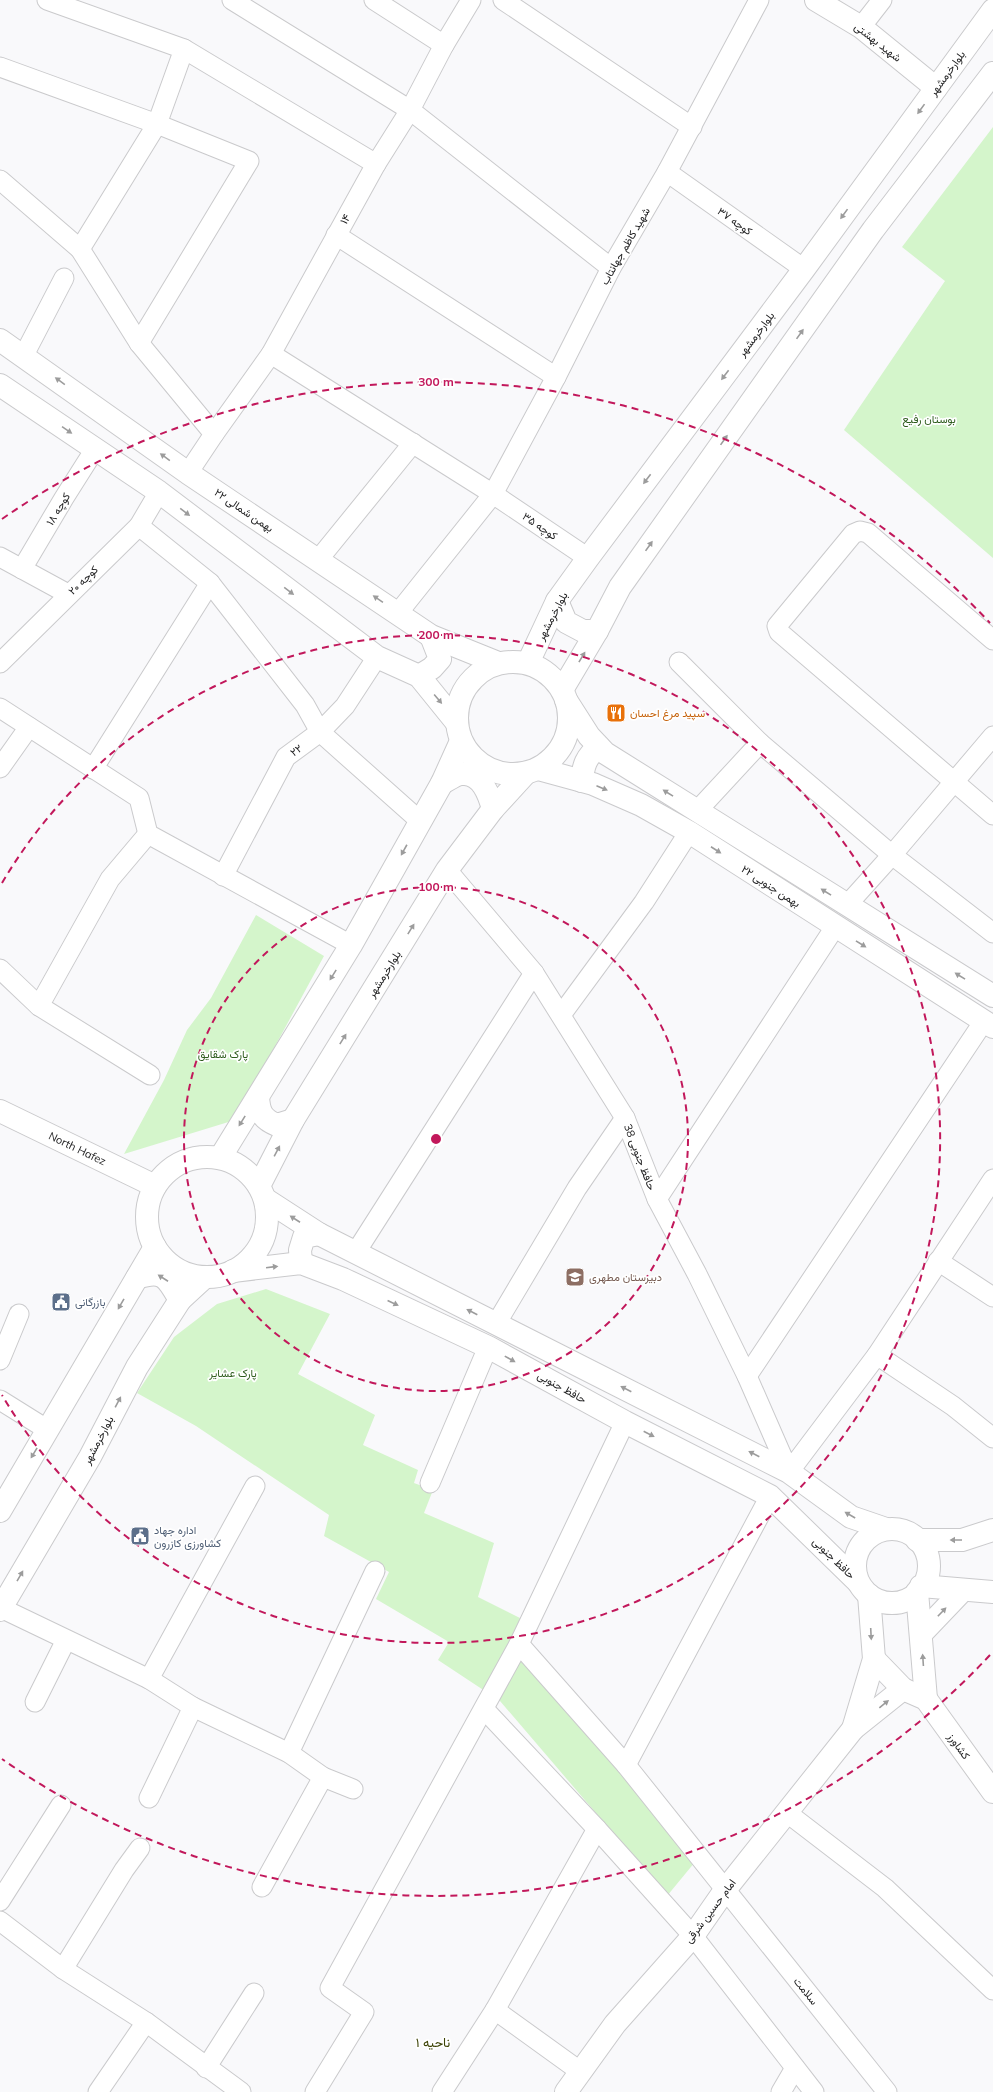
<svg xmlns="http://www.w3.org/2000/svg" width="993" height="2092" viewBox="0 0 993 2092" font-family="Mulish,Vazirmatn,sans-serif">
<rect width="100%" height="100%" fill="#f9f9fb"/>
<!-- green -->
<g fill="#d4f5cb">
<polygon points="993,127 993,558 844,430 945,281 902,247"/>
<polygon points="256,915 324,956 235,1120 124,1154 164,1080 187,1030 211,998"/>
<polygon points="266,1289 330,1314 298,1374 375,1415 363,1445 418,1470 414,1483 433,1490 424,1513 494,1543 478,1597 520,1618 513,1644 695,1862 667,1896 500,1701 438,1660 449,1642 376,1599 389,1572 324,1536 329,1515 196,1426 137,1393 174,1337 217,1304"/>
</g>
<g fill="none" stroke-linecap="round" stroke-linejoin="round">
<defs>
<g id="street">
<polyline points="47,0 184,49 376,164"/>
<polyline points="232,0 410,110 611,268"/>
<polyline points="374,0 444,45"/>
<polyline points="503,0 692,127"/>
<polyline points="861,27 882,0"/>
<polyline points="0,67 157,124 249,161 139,343"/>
<polyline points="667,172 804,269"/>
<polyline points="0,180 80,249 139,343 214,434 188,473"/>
<polyline points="336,235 556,377"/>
<polyline points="80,249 157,124 184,49"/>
<polyline points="271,354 493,494 588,558"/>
<polyline points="24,355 64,278"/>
<polyline points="214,434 271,354 376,164 410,110 444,45 471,0"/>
<polyline points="139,526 210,583 305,705 320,732 420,821"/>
<polyline points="0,557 68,594"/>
<polyline points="318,560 413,443"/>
<polyline points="22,569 64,498 95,449"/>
<polyline points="398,613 493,494 556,377 611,268 667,172 759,0"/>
<polyline points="993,640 868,533 860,531 853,534 777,626 779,632 993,815"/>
<polyline points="679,662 760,743 892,855 993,933"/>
<polyline points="0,663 139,526 159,492"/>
<polyline points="0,708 139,798 148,834 351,945"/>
<polyline points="0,768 29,727"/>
<polyline points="93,769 210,583"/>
<polyline points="697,811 760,743"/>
<polyline points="447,870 534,973 625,1118 657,1199 697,1274 747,1376 789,1472 877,1355 993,1179"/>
<polyline points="223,876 286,757 320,732 345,706 377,657"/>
<polyline points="847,905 892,855 993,736"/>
<polyline points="0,969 39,1006 150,1075"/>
<polyline points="39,1006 110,879 148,834"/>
<polyline points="561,1015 644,902 689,832"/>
<polyline points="657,1199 835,927"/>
<polyline points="356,1252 534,973"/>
<polyline points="938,1261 993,1297"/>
<polyline points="496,1324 577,1188 625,1118"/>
<polyline points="877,1355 953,1406 993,1438"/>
<polyline points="0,1360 19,1314"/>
<polyline points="747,1376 984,1021"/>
<polyline points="0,1400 48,1430"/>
<polyline points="430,1483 488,1347"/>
<polyline points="1,1608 149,1679 193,1707 289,1753 323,1777 353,1789"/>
<polyline points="519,1644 626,1765 887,2092"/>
<polyline points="149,1679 255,1486"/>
<polyline points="35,1702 66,1640"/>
<polyline points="484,1709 597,1829 693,1936 814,2092"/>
<polyline points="289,1753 375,1571"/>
<polyline points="626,1765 770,1496"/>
<polyline points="149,1798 193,1707"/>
<polyline points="786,1812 885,1888 993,1990"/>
<polyline points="262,1887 323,1777"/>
<polyline points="0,1901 61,1805"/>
<polyline points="0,1921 63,1969 146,2022 241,2092"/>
<polyline points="63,1969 124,1870 140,1848"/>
<polyline points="206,2068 254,1993"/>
<polyline points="581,2072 495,2010 597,1829"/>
<polyline points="98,2092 146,2022"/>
<polyline points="315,2092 364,2012 330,1988 519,1644 625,1422"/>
<polyline points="442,2092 495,2010"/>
<polyline points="781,2092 795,2068"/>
</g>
<g id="secondary">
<polyline points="816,0 861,27 936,88"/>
<polyline points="0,340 188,473 431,636 498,663"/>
<polyline points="0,385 159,492 377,657 419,676 457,723"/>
<polyline points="419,676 432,668 440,659 431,636"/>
<polyline points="566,700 589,736 605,753 993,996"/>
<polyline points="538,769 593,784 641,805 689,832 993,1027"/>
<path d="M582,781C583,766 586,756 599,747"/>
<path id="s1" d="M0,1111L155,1186"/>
<polyline points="265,1199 319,1234 789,1472 851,1517 886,1529"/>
<polyline points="301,1263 300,1250 304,1237 319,1234"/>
<polyline points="233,1271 301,1263 343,1279 488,1347 625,1422 770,1496 858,1582"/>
<circle cx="892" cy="1566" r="37"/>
<polyline points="917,1540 962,1540 993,1530"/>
<polyline points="921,1586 993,1592"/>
<polyline points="917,1592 926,1699"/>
<polyline points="921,1634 963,1590"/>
<polyline points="874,1659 903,1689"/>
<polyline points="853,1729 874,1659 869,1595"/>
<polyline points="566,2092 615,2024 693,1936 725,1890 853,1729 903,1689 926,1699 993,1792"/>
</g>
<g id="primary">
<polyline points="557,601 566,622 583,631 597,631"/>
<circle cx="513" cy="718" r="56"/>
<polyline points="528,663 557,601 588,558 804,269 993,10"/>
<polyline points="562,690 597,631 620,587 873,230 993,73"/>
<path d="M442,783C447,781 456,774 462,774C481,772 489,794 493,809"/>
<path d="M258,1097C259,1112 262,1119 277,1125L293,1120"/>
<circle cx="207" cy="1217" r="60"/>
<polyline points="220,1158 351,945 442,783 461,741"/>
<polyline points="259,1186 293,1120 447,870 493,809 526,773"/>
<path d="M137,1278C164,1269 167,1278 180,1300"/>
<polyline points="0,1511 155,1247"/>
<polyline points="0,1610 90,1457 137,1367 180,1300 205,1277"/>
</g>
</defs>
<!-- street casing -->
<use href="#street" stroke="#cacacc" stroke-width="21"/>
<!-- secondary casing -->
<use href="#secondary" stroke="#cacacc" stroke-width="24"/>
<!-- primary casing -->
<use href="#primary" stroke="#cacacc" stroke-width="24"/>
<!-- street -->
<use href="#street" stroke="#fff" stroke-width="19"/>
<!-- secondary -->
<use href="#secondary" stroke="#fff" stroke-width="22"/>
<!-- primary -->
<use href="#primary" stroke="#fff" stroke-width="22"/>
</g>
<!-- one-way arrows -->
<defs><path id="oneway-solid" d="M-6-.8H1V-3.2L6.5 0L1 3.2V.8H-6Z"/></defs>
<g fill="#9c9c9c">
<use href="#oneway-solid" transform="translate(921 109) rotate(126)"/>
<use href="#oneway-solid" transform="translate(844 214) rotate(126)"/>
<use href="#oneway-solid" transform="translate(800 334) rotate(-55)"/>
<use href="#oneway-solid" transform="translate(725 375) rotate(127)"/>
<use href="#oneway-solid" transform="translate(60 381) rotate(-144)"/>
<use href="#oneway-solid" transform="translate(67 430) rotate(34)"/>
<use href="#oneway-solid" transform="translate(724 440) rotate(-55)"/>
<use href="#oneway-solid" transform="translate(165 457) rotate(-144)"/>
<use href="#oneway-solid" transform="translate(647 479) rotate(127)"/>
<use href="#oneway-solid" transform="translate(185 512) rotate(37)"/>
<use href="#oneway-solid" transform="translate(649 546) rotate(-55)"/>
<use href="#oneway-solid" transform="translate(289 591) rotate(37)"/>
<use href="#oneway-solid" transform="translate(378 599) rotate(-146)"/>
<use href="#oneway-solid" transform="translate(582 657) rotate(-59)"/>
<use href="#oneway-solid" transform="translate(438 699) rotate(50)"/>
<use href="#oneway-solid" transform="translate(602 788) rotate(23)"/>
<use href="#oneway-solid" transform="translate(668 793) rotate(-148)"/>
<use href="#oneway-solid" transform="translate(404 850) rotate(119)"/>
<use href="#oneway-solid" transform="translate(716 850) rotate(33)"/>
<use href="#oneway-solid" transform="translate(826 892) rotate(-148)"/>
<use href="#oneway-solid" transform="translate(411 929) rotate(-58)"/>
<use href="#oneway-solid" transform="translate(861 944) rotate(32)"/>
<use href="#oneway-solid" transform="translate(333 975) rotate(122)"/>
<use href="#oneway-solid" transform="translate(960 976) rotate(-148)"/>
<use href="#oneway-solid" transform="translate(343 1039) rotate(-58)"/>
<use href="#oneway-solid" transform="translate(242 1121) rotate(122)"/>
<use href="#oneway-solid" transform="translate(277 1151) rotate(-62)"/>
<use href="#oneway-solid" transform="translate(295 1219) rotate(-147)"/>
<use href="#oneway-solid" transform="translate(272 1267) rotate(-7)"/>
<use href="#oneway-solid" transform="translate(163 1278) rotate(-147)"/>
<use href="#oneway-solid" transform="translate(393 1303) rotate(25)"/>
<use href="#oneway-solid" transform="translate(121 1304) rotate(120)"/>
<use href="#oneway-solid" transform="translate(472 1312) rotate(-153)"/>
<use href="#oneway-solid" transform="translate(510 1359) rotate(29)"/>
<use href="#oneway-solid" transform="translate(626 1389) rotate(-153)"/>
<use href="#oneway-solid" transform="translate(118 1402) rotate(-62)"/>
<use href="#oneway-solid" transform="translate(649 1434) rotate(27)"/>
<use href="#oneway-solid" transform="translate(34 1453) rotate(121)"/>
<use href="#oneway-solid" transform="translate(754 1454) rotate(-153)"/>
<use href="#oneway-solid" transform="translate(850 1515) rotate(-150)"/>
<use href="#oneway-solid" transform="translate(956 1540) rotate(180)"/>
<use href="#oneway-solid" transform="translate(20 1576) rotate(-60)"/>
<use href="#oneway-solid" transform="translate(942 1612) rotate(-46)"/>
<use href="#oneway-solid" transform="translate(871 1634) rotate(87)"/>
<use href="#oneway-solid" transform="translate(923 1660) rotate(-94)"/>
<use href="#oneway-solid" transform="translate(884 1704) rotate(-39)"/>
</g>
<!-- distance rings -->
<g fill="none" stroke="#c2185b" stroke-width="2" stroke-dasharray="7 5">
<circle cx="436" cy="1139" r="252"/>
<path d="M2 883A504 504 0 1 1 2 1395"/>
<path d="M990 1655A757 757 0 0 1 2 1759M2 519A757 757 0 0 1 990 623"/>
</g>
<!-- icons -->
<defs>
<symbol id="restaurant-square" viewBox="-11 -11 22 22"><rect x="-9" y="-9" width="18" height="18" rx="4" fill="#e8710a" stroke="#fff"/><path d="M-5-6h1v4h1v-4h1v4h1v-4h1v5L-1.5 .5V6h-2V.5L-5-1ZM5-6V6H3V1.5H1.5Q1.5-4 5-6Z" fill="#fff"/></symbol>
<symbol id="school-square" viewBox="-11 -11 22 22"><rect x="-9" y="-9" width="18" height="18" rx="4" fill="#8d6e63" stroke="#fff"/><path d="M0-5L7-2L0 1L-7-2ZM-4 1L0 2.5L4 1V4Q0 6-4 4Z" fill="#fff"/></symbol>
<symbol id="civic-square" viewBox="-11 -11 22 22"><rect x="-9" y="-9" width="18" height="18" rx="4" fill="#5c6f8a" stroke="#fff"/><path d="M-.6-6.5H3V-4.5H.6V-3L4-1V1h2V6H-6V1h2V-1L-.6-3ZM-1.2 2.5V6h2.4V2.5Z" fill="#fff"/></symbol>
</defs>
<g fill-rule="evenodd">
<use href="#restaurant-square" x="605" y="702" width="22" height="22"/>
<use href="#school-square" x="564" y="1266" width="22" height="22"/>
<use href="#civic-square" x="50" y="1291" width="22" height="22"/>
<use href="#civic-square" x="129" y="1525" width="22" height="22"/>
</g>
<g text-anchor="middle" stroke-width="3.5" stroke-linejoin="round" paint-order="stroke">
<!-- street labels -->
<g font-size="11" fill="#222223" stroke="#fff">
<text transform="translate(878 42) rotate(38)" y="4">شهید بهشتی</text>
<text transform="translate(947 73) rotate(-54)" y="4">بلوارخرمشهر</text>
<text transform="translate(345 219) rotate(-61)" y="4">۱۴</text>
<text transform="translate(735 221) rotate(35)" y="4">کوچه ۳۷</text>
<text transform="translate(625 246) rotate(-60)" y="4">شهید کاظم جهانتاب</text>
<text transform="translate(756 334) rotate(-53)" y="4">بلوارخرمشهر</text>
<text transform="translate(58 509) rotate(-59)" y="4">کوچه ۱۸</text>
<text transform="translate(244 510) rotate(34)" y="4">۲۲ بهمن شمالی</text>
<text transform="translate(540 526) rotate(34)" y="4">کوچه ۳۵</text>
<text transform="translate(83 580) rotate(-44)" y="4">کوچه ۲۰</text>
<text transform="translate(552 616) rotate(-62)" y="4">بلوارخرمشهر</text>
<text transform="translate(296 750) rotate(-37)" y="4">۲۲</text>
<text transform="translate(771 886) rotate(33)" y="4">۲۲ بهمن جنوبی</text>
<text transform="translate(384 974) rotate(-58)" y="4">بلوارخرمشهر</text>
<text dy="4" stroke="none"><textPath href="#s1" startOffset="86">North Hafez</textPath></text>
<text transform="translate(640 1157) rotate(69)" y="4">حافظ جنوبی 38</text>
<text transform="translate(562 1387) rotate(29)" y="4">حافظ جنوبی</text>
<text transform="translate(98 1440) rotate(-62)" y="4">بلوارخرمشهر</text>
<text transform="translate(834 1558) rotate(44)" y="4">حافظ جنوبی</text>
<text transform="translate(959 1746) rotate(54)" y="4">کشاورز</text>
<text transform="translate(710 1911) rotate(-53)" y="4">امام حسین شرقی</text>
<text transform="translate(806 1991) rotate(51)" y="4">سلامت</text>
</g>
<!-- park labels -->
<g font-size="11" fill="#2c5b1b" stroke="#fff">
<text x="929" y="423">بوستان رفیع</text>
<text x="223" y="1058">پارک شقایق</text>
<text x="233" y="1377">پارک عشایر</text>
</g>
<!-- food labels -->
<g font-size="11" fill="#c56008" stroke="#fff" text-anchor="start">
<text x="630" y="717">سپید مرغ احسان</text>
</g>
<!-- education labels -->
<g font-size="11" fill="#785e54" stroke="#fff" text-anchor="start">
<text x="589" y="1281">دبیرستان مطهری</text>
</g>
<!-- service labels -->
<g font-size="11" fill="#4e5e75" stroke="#fff" text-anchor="start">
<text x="75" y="1306">بازرگانی</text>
<text x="154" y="1534">اداره جهاد<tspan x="154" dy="13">کشاورزی کازرون</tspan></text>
</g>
<!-- quarter labels -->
<g font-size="13" fill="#3b4204" stroke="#fff">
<text x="433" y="2047">ناحیه ۱</text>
</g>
</g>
<circle cx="436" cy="1139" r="6" fill="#c2185b" stroke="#fff" stroke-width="2"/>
<g font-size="12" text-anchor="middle" font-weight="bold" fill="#c2185b" stroke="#fff" stroke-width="3.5" stroke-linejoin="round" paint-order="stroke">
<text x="436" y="386">300 m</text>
<text x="436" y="639">200 m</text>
<text x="436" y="891">100 m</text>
</g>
</svg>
